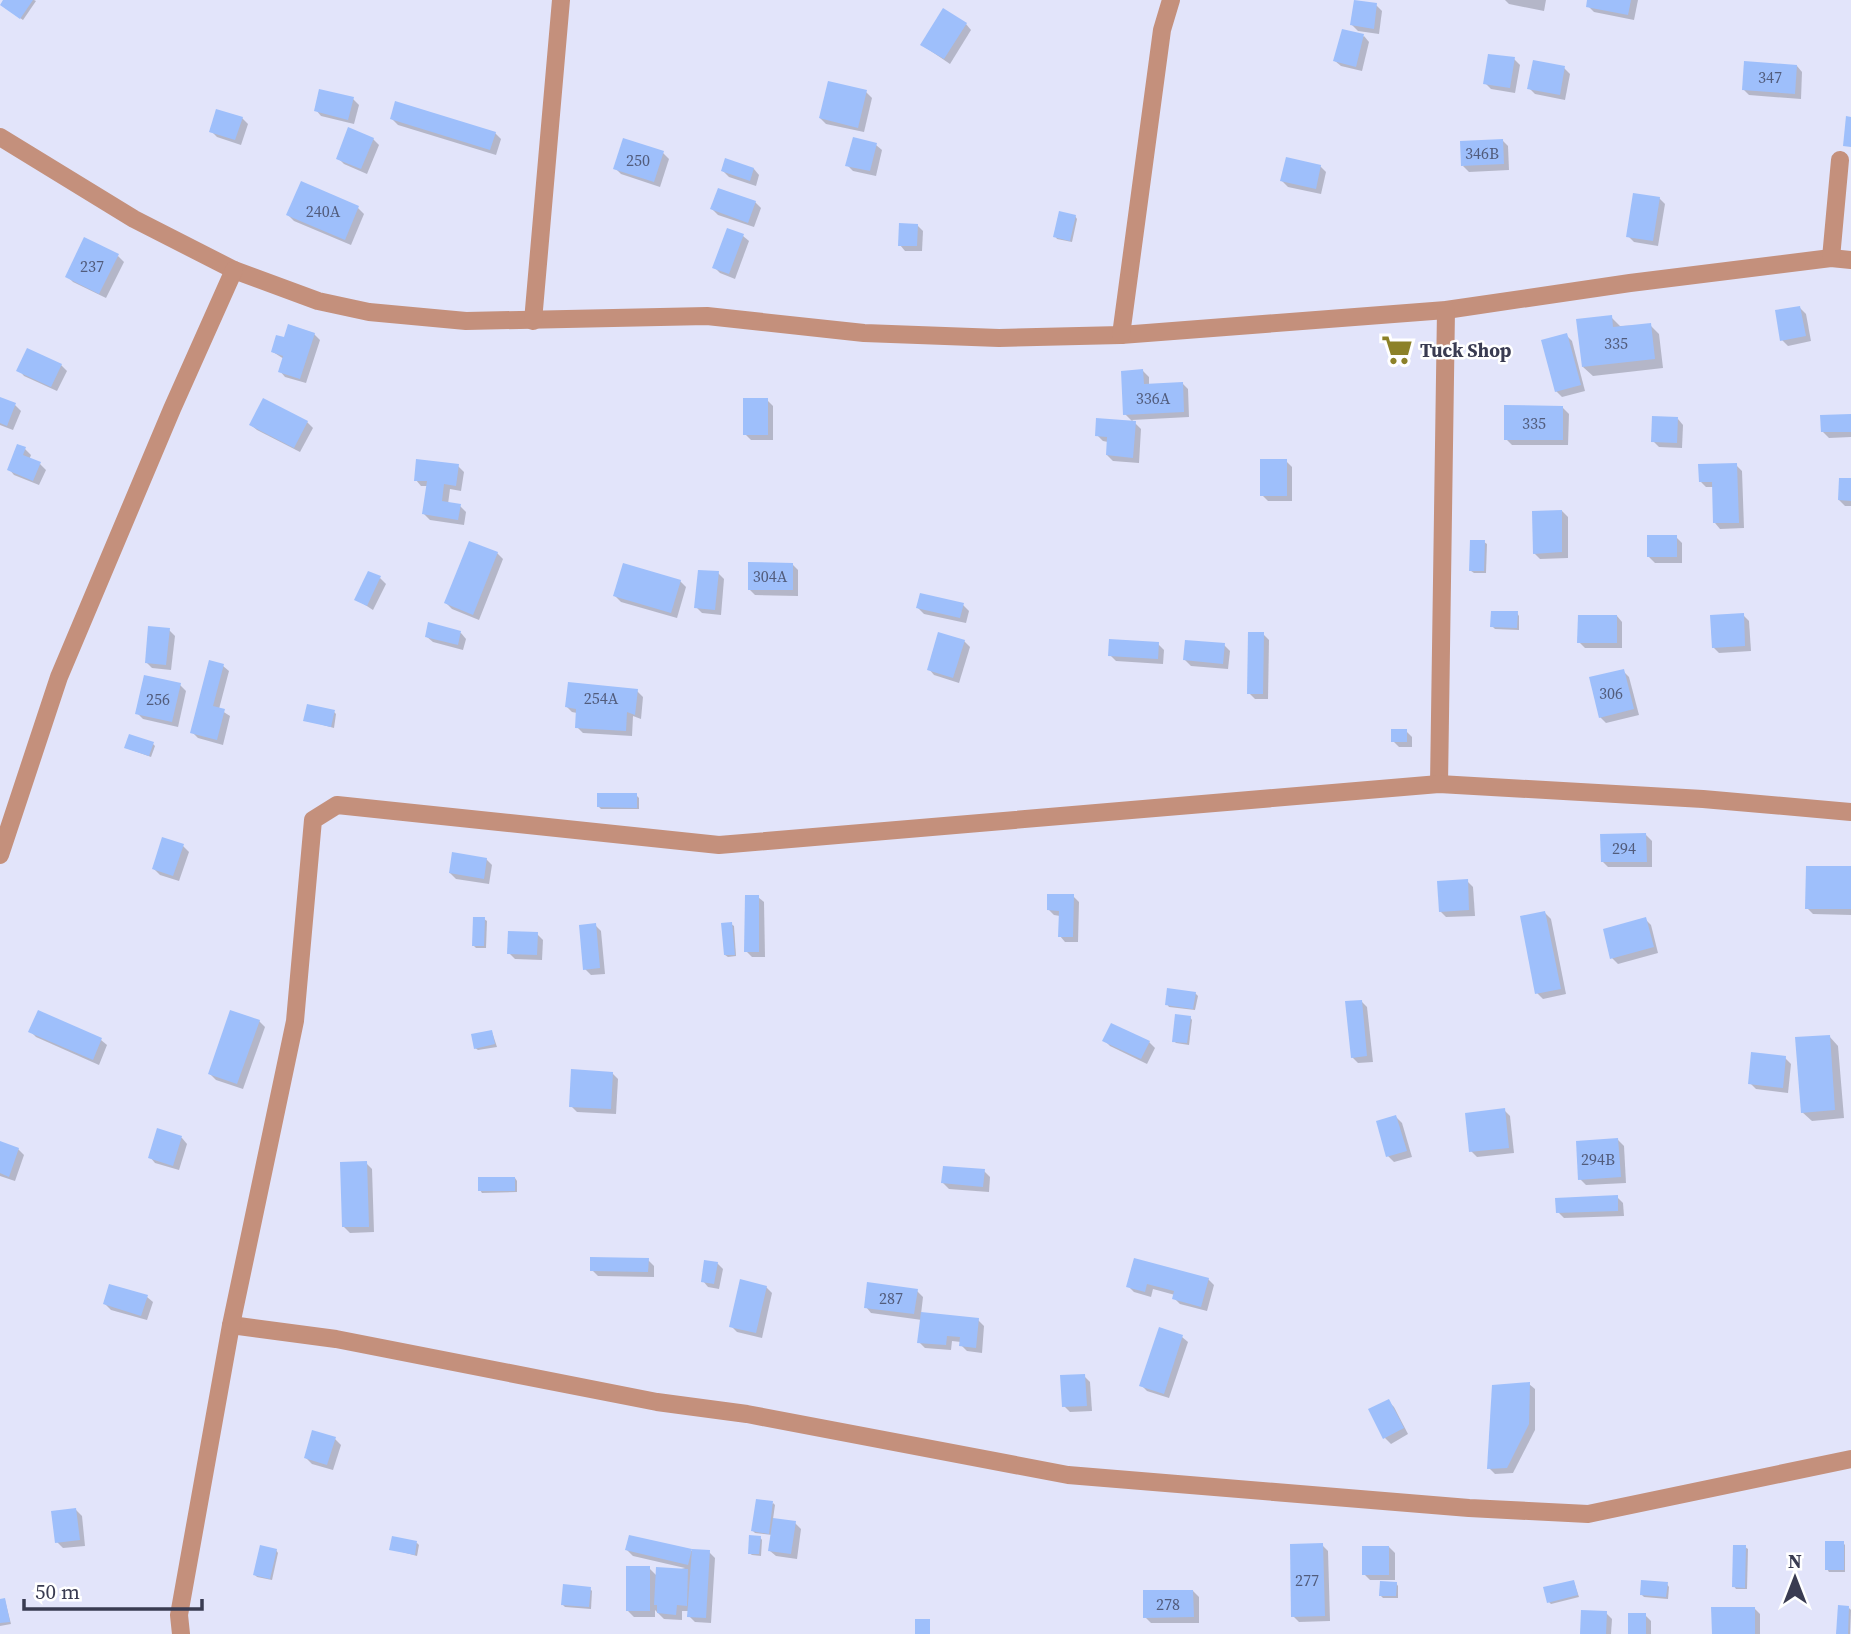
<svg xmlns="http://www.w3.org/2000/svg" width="1851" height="1634" viewBox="0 0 1851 1634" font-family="'Source Serif 4',serif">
<rect width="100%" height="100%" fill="#e2e4fa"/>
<!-- shadow -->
<g fill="#0003">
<polygon points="5,0 34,0 36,1 23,20 4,7"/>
<polygon points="1505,0 1546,0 1544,11 1509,4"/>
<polygon points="1589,0 1638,0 1634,20 1594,12 1588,6"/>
<polygon points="1376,5 1382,11 1379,34 1358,31 1352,25"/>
<polygon points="966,24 971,30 950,64 922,45"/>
<polygon points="1364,36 1369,42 1362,71 1341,66 1335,61"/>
<polygon points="1514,59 1520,65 1515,93 1491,89 1485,83"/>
<polygon points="1797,66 1802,72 1801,99 1749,95 1743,89"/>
<polygon points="1564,68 1570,74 1565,100 1535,94 1529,88"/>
<polygon points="866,92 872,98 864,132 826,124 820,118"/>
<polygon points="353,99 359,105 354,124 321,116 316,110"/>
<polygon points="242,118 248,124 241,145 217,137 211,131"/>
<polygon points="392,119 495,133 501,139 496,155 398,125"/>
<polygon points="373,139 379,145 367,174 344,164 338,158"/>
<polygon points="1502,140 1508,146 1509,170 1469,172 1463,166"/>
<polygon points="876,145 882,150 876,176 853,171 847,165"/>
<polygon points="663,153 669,159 660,187 621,174 615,168"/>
<polygon points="1320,166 1326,172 1321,194 1288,187 1282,181"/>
<polygon points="754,169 759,175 756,186 729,177 723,171"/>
<polygon points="302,184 358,208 364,214 351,245 294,221 288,215"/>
<polygon points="1659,198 1665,204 1658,246 1634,242 1628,236"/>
<polygon points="755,202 761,208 754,227 718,215 712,209"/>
<polygon points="1075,216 1077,219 1072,242 1057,239 1055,236"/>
<polygon points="917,225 923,231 922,251 905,251 900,245"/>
<polygon points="743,236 749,241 735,279 720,273 714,267"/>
<polygon points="118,256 124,262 106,298 73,282 67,276"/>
<polygon points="1800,308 1806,314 1811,341 1788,346 1782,340"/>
<polygon points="1611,317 1620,326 1650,325 1659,334 1663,368 1593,376 1583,367"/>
<polygon points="314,334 320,340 306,383 285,377 280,371 284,359 273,352 285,340"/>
<polygon points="1566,335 1572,341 1585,391 1562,397 1556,391"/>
<polygon points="1407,344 1409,346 1410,358 1393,359 1390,356"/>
<polygon points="61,365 67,371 57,391 24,376 19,370"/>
<polygon points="1143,371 1149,377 1149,385 1182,383 1188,389 1189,417 1132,420 1141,429 1139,463 1113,461 1107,455 1108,442 1103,441 1097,435 1134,423 1125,414"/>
<polygon points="0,399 15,405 21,411 13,430 0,425"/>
<polygon points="767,400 773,406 773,440 751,440 745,434"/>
<polygon points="1563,408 1569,414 1568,445 1512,445 1506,439"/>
<polygon points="1851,415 1851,437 1829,438 1823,432"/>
<polygon points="1678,419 1683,425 1682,448 1659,447 1653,441"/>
<polygon points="307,422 313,428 300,452 257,430 251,425"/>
<polygon points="25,449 31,455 29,460 40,464 46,470 39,485 14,475 9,469"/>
<polygon points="1286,461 1292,467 1292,501 1268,501 1262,495"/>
<polygon points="1736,465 1742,471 1744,528 1720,529 1715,523 1714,487 1706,487 1701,482"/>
<polygon points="458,466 464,472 461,491 450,489 448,504 460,506 466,512 464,525 430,520 424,514 428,486 421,486 416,480"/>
<polygon points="1851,480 1851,506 1845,506 1839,500"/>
<polygon points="1562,511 1568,517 1568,558 1540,559 1534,553"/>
<polygon points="1676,537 1682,543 1682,563 1655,563 1649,557"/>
<polygon points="1484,542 1487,544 1486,573 1474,573 1471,571"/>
<polygon points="497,553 503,559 479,620 452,609 446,603"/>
<polygon points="792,564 798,570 798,596 755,595 749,589"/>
<polygon points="718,573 724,579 721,615 702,613 696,607"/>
<polygon points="380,578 386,584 373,610 356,599"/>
<polygon points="680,581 686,587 677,618 621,602 615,596"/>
<polygon points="963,605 969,611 966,623 924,614 918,608"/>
<polygon points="1517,613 1519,616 1519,630 1495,629 1492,626"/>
<polygon points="1743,615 1749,621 1751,651 1719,653 1713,647"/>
<polygon points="1617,616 1622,622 1622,648 1585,648 1579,642"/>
<polygon points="169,630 175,636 171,670 152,668 146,662"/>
<polygon points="461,633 466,639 463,650 433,642 427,637"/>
<polygon points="1263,634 1269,640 1268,699 1255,699 1249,693"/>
<polygon points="964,641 970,647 959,683 934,675 929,669"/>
<polygon points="1158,644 1164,650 1163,664 1116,661 1110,655"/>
<polygon points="1224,645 1230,651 1228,669 1191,666 1185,660"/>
<polygon points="223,666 229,671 219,709 230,716 223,745 198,738 192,732"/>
<polygon points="1623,671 1629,677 1639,715 1606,723 1600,717"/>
<polygon points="180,685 186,691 178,727 143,719 137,713"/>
<polygon points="637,691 643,697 641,719 633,716 632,736 583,733 577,727 577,713 572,712 566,706"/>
<polygon points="334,712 336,714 334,728 305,720"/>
<polygon points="1406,731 1412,737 1412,747 1399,747 1393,741"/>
<polygon points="153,744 155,746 151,757 129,749"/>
<polygon points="636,795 639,798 639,809 601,809 599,807"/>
<polygon points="1646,835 1652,841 1652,867 1608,867 1602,861"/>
<polygon points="183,846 189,852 179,881 160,875 154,869"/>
<polygon points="486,859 492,865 489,884 456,879 450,873"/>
<polygon points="1851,868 1851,915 1813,914 1807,908"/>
<polygon points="1467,881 1473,887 1475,916 1446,917 1440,911"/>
<polygon points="1073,896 1079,902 1078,942 1065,942 1060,936 1060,916 1054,915 1049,910"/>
<polygon points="758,897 764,902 765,957 752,957 746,951"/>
<polygon points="1545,913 1551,919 1566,994 1543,999 1537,993"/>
<polygon points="484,919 487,921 486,948 476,948 473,945"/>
<polygon points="1645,919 1651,925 1658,953 1618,964 1612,958"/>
<polygon points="731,924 734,926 736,956 728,957 725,955"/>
<polygon points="595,925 601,931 605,974 591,975 585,969"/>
<polygon points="537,934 543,940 542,960 515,959 509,953"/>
<polygon points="1195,993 1198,996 1195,1010 1169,1007 1167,1004"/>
<polygon points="1362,1002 1367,1007 1373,1062 1358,1063 1352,1057"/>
<polygon points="1190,1017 1192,1020 1189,1045 1176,1043 1174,1041"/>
<polygon points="259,1021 265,1027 243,1089 216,1080 210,1074"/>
<polygon points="30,1031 101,1040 107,1045 99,1065 36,1037"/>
<polygon points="492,1032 497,1047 478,1050 475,1048"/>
<polygon points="1829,1036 1838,1046 1844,1118 1812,1121 1802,1112"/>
<polygon points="1105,1041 1149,1042 1155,1048 1147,1064 1110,1046"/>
<polygon points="1785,1058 1791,1064 1788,1093 1756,1089 1750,1083"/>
<polygon points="612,1073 618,1079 616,1114 577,1112 571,1106"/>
<polygon points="1504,1110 1510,1116 1514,1153 1477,1157 1471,1151"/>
<polygon points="1396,1117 1402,1123 1412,1157 1394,1162 1388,1156"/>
<polygon points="158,1131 182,1138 187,1144 179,1170 155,1163 150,1157"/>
<polygon points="1618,1140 1624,1146 1626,1183 1586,1185 1580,1179"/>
<polygon points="0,1142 18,1149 24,1155 15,1181 0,1176"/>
<polygon points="366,1163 372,1169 374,1232 350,1233 344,1227"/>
<polygon points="984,1171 990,1177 989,1192 949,1189 943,1183"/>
<polygon points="515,1178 517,1181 517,1192 482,1193 480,1190"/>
<polygon points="1617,1197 1623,1203 1624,1216 1564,1218 1558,1212"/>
<polygon points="648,1260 654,1266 654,1277 598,1276 592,1270"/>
<polygon points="1135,1260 1208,1279 1214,1285 1207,1311 1180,1304 1174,1298 1175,1295 1153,1289 1151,1297 1134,1292 1128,1286"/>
<polygon points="717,1263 723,1269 719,1289 708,1287 703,1281"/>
<polygon points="766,1287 772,1293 762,1338 737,1332 731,1326"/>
<polygon points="917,1291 923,1297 921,1314 978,1320 984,1326 982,1353 967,1351 961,1345 961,1342 952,1341 951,1350 925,1348 919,1342 922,1320 871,1313 866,1307"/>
<polygon points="147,1297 153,1302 147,1320 111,1310 105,1304"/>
<polygon points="1182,1337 1188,1342 1169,1398 1147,1391 1141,1385"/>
<polygon points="1084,1376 1090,1382 1092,1411 1070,1412 1064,1406"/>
<polygon points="1529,1384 1535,1389 1535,1430 1513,1473 1495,1474 1489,1468"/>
<polygon points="1388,1401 1394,1407 1408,1434 1391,1444 1385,1438"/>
<polygon points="335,1439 341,1445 333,1470 312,1464 306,1458"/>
<polygon points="773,1503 775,1505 773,1519 795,1523 801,1529 797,1559 776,1556 770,1551 772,1535 755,1533 753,1531"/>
<polygon points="76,1510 82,1516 85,1546 63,1548 57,1542"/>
<polygon points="630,1537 692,1551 709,1552 715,1558 711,1623 695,1622 689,1616 690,1611 682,1611 682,1620 664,1619 655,1610 655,1617 634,1617 628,1611 649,1568 657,1576 685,1568 633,1556 627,1550"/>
<polygon points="760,1537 762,1540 761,1556 752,1555 749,1553"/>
<polygon points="417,1543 419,1545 417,1556 391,1549"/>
<polygon points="1843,1543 1845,1545 1845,1572 1829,1572 1827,1569"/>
<polygon points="1322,1545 1328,1551 1330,1621 1299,1622 1293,1616"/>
<polygon points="1389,1547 1395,1553 1395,1580 1370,1580 1364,1574"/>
<polygon points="1745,1547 1748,1549 1747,1589 1736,1589 1734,1586"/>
<polygon points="276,1550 278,1553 272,1580 257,1577 255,1575"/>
<polygon points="1574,1582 1579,1597 1551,1604 1549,1602"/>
<polygon points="1396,1583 1398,1586 1398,1598 1383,1598 1381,1596"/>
<polygon points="1667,1584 1669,1587 1668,1599 1644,1597 1641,1594"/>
<polygon points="590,1589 592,1591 591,1609 565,1607 563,1605"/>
<polygon points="1193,1591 1199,1597 1199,1623 1151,1623 1145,1617"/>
<polygon points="5,1600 11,1624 0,1626 0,1601"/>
<polygon points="1754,1608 1760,1614 1760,1634 1714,1634"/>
<polygon points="1849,1608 1851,1610 1850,1634 1838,1634"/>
<polygon points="1606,1613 1612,1619 1611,1634 1582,1634"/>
<polygon points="1645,1615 1651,1621 1651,1634 1630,1634"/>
</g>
<!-- building -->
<g fill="#9ebffb">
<polygon points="3,0 33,0 20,19 0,5"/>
<polygon points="1354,0 1377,3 1374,29 1350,25"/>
<polygon points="1587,0 1631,0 1628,15 1586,7"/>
<polygon points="943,8 967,23 944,59 920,45"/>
<polygon points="1342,29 1364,34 1356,67 1333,61"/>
<polygon points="1488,54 1515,57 1510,88 1483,84"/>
<polygon points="1533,60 1565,66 1560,95 1527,89"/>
<polygon points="1744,61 1797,65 1795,94 1742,90"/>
<polygon points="828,81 867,90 858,128 819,118"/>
<polygon points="319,89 354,97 348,120 314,111"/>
<polygon points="395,101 496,132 490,150 390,119"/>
<polygon points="216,109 243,117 235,140 209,132"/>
<polygon points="1846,116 1851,117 1851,147 1843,146"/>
<polygon points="348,127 374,138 361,169 336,159"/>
<polygon points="853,137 877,143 870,171 845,166"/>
<polygon points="623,138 664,151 654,182 613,169"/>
<polygon points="1503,139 1504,164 1461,166 1460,141"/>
<polygon points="1286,157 1321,165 1316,189 1280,181"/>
<polygon points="725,158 754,168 750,181 721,171"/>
<polygon points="301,181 359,206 345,240 286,215"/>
<polygon points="718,188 756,201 748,223 710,209"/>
<polygon points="1633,193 1660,197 1653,241 1626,237"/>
<polygon points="1059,211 1076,215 1070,241 1053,237"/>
<polygon points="899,223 918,224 917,246 898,246"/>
<polygon points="727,228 744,234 729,274 712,268"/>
<polygon points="84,237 119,254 99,294 65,277"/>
<polygon points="1800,306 1806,336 1780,341 1775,310"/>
<polygon points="1612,315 1613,327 1651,323 1655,359 1582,367 1576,319"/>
<polygon points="288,324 315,333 300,379 278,372 283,356 271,352 276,335 284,337"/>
<polygon points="1567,333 1581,385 1555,392 1541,340"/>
<polygon points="1408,342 1408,356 1388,357 1387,343"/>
<polygon points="27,348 62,364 51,387 16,371"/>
<polygon points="1143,369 1144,384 1183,382 1184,412 1123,415 1121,371"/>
<polygon points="0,397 16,403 7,426 0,423"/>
<polygon points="263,398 308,421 294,448 249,425"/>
<rect x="743" y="398" width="25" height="37"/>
<polygon points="1504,405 1563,406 1563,440 1504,440"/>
<polygon points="1851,414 1851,432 1821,432 1820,415"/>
<polygon points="1652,416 1678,417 1677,443 1651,442"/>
<polygon points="1096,418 1136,421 1133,458 1106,455 1107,437 1095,436"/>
<polygon points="17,444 26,447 23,455 41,462 33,481 7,470"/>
<polygon points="416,459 459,464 456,486 444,484 442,501 461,504 458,520 422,514 427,481 414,481"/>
<rect x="1260" y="459" width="27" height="37"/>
<polygon points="1737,463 1739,523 1713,523 1712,482 1699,482 1698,464"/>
<polygon points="1839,478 1851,478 1851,501 1838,500"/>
<polygon points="1562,510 1562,552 1533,554 1532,511"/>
<rect x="1647" y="535" width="30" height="22"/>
<polygon points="1470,540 1485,540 1484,571 1469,571"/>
<polygon points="469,541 498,552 473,615 444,603"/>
<polygon points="748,562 793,563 793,590 748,590"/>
<polygon points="623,563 681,580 671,613 613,596"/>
<polygon points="698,570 719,571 715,610 694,608"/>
<polygon points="368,571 381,576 367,606 354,600"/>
<polygon points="920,593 964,603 960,618 916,608"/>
<polygon points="1491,611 1518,611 1517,628 1490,627"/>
<polygon points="1744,613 1745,646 1712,648 1710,615"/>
<polygon points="1578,615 1617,615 1617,643 1577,643"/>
<polygon points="428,622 461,631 458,645 425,637"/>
<polygon points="148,626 170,628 166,665 145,663"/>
<polygon points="938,632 965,640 953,678 927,670"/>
<polygon points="1248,632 1264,632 1263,694 1247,694"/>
<polygon points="1109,639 1159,642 1158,659 1108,656"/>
<polygon points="1185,640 1225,643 1223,664 1183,660"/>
<polygon points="209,660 224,664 213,706 225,709 217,740 190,733"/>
<polygon points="1624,669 1634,709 1599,718 1589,677"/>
<polygon points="144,675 181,683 172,722 135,714"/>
<polygon points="568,682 638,689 635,715 627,712 626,731 575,728 576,709 565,707"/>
<polygon points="307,704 335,710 331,727 303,721"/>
<rect x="1391" y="729" width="16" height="13"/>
<polygon points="129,734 154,742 149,756 124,748"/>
<polygon points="597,793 637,793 637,808 597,807"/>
<polygon points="1646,833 1647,862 1601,862 1600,834"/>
<polygon points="162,837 184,844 173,876 152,869"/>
<polygon points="452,852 487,858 484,879 449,873"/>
<polygon points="1806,866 1851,866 1851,909 1805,909"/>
<polygon points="1468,879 1469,910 1439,912 1437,881"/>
<polygon points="1047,894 1074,894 1073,937 1058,937 1059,911 1047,910"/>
<polygon points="745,895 759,895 759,952 744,952"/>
<polygon points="1545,911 1561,989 1535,994 1520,916"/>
<polygon points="473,917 485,917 484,946 472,946"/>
<polygon points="1646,917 1654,947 1610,959 1603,929"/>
<polygon points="732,922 735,955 724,955 721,923"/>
<polygon points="596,923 600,968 583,970 579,925"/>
<polygon points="508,931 538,932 537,955 507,954"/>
<polygon points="1167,988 1196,992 1193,1009 1165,1005"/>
<polygon points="1362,1000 1367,1056 1351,1058 1345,1001"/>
<polygon points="38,1010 102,1038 93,1060 28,1032"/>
<polygon points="230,1010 260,1020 237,1084 208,1074"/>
<polygon points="1175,1014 1191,1016 1187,1043 1172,1042"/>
<polygon points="1111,1023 1150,1041 1141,1059 1102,1041"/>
<polygon points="492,1030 495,1044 474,1049 471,1034"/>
<polygon points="1830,1035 1835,1110 1801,1113 1795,1037"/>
<polygon points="1751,1052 1786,1056 1783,1088 1748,1084"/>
<polygon points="571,1069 613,1072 611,1109 569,1107"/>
<polygon points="1505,1108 1509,1148 1469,1152 1465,1113"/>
<polygon points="1396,1115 1407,1151 1386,1157 1376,1121"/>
<polygon points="157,1128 182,1136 173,1166 148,1158"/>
<polygon points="1618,1138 1621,1177 1578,1180 1576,1141"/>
<polygon points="0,1141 19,1148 9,1177 0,1173"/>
<polygon points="367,1161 369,1227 342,1227 340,1162"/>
<polygon points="943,1166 985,1169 983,1187 941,1183"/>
<rect x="478" y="1177" width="37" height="14"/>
<polygon points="1618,1195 1618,1211 1556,1213 1555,1198"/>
<polygon points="590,1257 649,1258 648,1272 590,1271"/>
<polygon points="1134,1258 1209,1278 1201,1307 1172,1299 1174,1291 1147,1284 1145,1292 1126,1287"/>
<polygon points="704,1260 718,1262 714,1284 701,1282"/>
<polygon points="740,1279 767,1286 756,1333 729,1327"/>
<polygon points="867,1282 918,1289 914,1314 864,1308"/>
<polygon points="109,1284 148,1295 141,1316 103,1304"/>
<polygon points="921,1312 979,1318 976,1348 959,1346 960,1337 947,1336 946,1345 917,1343"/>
<polygon points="1159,1327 1183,1335 1164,1394 1139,1386"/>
<polygon points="1085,1374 1087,1406 1062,1407 1060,1375"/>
<polygon points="1530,1382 1529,1424 1507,1468 1487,1469 1492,1385"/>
<polygon points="1389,1399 1404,1428 1383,1439 1368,1409"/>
<polygon points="312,1430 336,1437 327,1465 304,1458"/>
<polygon points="756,1499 773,1501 769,1534 751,1531"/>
<polygon points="76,1508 80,1540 55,1543 51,1511"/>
<polygon points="773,1518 796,1521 791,1554 768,1551"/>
<polygon points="629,1535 692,1549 688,1565 625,1550"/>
<polygon points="749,1535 761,1536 759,1554 748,1554"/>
<polygon points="392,1536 417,1541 415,1555 389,1550"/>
<rect x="1825" y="1541" width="19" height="29"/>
<polygon points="1323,1543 1325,1616 1291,1617 1290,1544"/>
<polygon points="260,1545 277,1549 270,1579 253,1575"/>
<polygon points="1733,1545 1746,1545 1745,1588 1732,1587"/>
<rect x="1362" y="1546" width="27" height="29"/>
<polygon points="692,1549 710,1550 706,1618 687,1617"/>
<rect x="626" y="1566" width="24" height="45"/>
<polygon points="656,1567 688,1569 687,1606 677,1605 676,1615 657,1613 657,1605 654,1605"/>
<polygon points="1574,1580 1578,1595 1547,1603 1543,1587"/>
<polygon points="1641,1580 1668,1582 1666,1597 1640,1595"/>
<polygon points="1380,1581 1397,1582 1396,1596 1379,1596"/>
<polygon points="563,1584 591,1587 589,1607 561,1605"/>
<polygon points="1143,1590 1193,1590 1194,1617 1143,1618"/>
<polygon points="5,1598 10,1622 0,1623 0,1599"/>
<polygon points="1838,1605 1849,1606 1848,1634 1836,1634"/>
<polygon points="1711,1607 1755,1607 1755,1634 1712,1634"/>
<polygon points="1581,1610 1607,1611 1606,1634 1580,1634"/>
<rect x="1628" y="1613" width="18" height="21"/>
<rect x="915" y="1619" width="15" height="15"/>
</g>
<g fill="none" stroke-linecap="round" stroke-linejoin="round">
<!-- minor -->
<g stroke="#c4907c" stroke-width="18">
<polyline points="0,137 134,219 234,270 318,301 369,312 466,321 707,316 864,333 999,338 1121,335 1446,310 1630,283 1831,258 1851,260"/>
<polyline points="1831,258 1840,160"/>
<polyline points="533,321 561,0"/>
<polyline points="1121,335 1162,30 1171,0"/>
<polyline points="1439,784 1446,310"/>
<polyline points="0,855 59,677 172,409 234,270"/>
<polyline points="231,1325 336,1339 657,1402 747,1414 1068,1475 1469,1508 1588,1514 1851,1459"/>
<polyline points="181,1634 179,1615 231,1325 295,1021 313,820 337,805 719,845 1439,784 1703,799 1851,812"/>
</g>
</g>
<!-- icons -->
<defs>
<symbol id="supermarket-bare" viewBox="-9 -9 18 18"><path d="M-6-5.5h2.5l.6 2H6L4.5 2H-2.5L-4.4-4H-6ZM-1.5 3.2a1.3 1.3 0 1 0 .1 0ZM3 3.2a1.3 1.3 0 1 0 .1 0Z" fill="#8c8128" stroke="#fff" stroke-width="2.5" paint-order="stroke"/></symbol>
</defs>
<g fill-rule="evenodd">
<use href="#supermarket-bare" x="1375" y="328" width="44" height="44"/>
</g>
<g text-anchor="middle" stroke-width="5" stroke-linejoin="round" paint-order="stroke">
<!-- number labels -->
<g font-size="16" fill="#525c7c">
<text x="1770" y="83">347</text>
<text x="1482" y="159">346B</text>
<text x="638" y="166">250</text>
<text x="323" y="217">240A</text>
<text x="92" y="272">237</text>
<text x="1616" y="349">335</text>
<text x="1153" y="404">336A</text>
<text x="1534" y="429">335</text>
<text x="770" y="582">304A</text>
<text x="1611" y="699">306</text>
<text x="601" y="704">254A</text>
<text x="158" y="705">256</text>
<text x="1624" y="854">294</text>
<text x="1598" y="1165">294B</text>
<text x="891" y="1304">287</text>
<text x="1307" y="1586">277</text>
<text x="1168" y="1610">278</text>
</g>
<!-- poi labels -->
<g font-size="19" font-weight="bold" fill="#393b51" stroke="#fff" text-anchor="start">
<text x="1420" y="357">Tuck Shop</text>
</g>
</g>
<!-- north arrow -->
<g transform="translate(1795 1578)" stroke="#ffffff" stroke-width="5" paint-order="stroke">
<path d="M0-5L12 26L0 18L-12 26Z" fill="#393b51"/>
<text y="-10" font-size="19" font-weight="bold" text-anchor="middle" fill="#393b51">N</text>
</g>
<!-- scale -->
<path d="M24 1599v10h178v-10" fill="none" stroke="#393b51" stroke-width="3.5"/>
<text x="35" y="1599" font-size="21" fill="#393b51" stroke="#ffffff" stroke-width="5" paint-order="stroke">50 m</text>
</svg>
